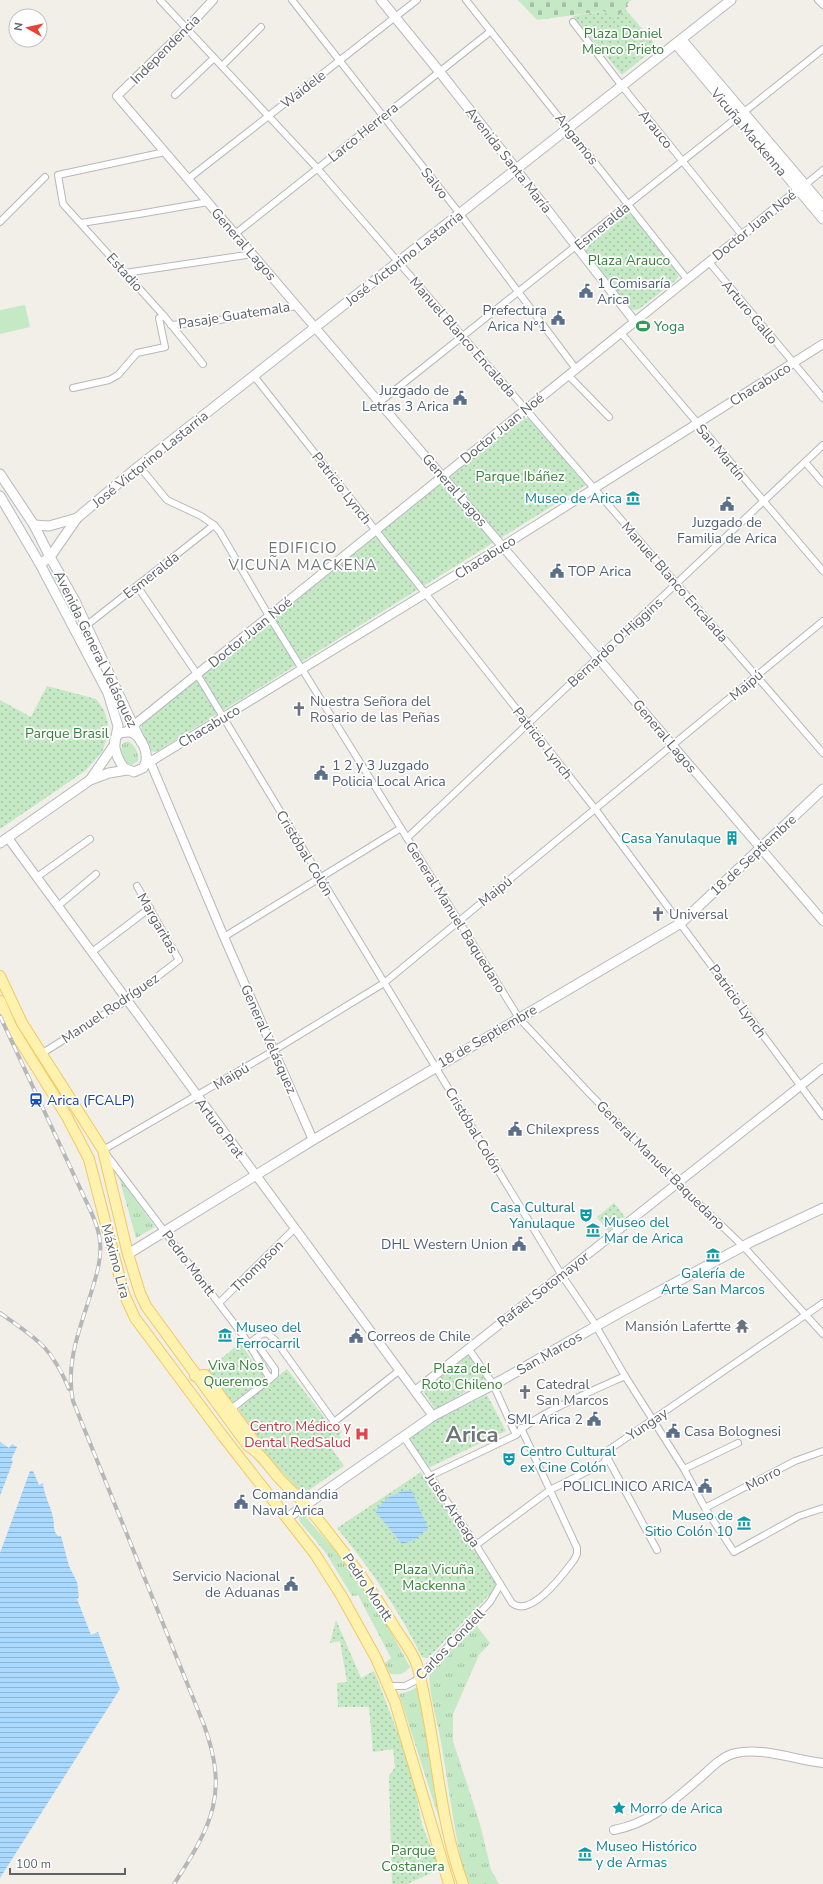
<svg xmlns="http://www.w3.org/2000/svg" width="823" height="1884" viewBox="0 0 823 1884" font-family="'Nunito Sans',sans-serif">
<defs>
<pattern id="grass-tufts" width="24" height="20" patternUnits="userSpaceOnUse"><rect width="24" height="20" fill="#c5e8c5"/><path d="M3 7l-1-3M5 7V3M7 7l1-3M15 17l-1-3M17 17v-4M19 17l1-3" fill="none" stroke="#a3c0a4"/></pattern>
<pattern id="cemetery-stones" width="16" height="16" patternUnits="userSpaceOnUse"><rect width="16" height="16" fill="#c5e8c5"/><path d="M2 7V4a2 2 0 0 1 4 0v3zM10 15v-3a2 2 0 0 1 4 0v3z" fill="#a3c0a4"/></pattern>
<pattern id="park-dots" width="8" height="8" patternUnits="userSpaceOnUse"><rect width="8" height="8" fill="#c5e8c5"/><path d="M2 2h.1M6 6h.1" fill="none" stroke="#a3c0a4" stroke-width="1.8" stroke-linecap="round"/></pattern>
<pattern id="water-rules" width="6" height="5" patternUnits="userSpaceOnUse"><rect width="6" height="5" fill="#aadaff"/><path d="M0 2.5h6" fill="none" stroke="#8eb4d2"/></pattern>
</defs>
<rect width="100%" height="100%" fill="#f1efe8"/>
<!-- grass -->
<g fill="url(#grass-tufts)">
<path d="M128,741C135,745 139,753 138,761L132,765L126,763L121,753L122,744Z"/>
<polygon points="119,1177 155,1227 136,1238"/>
<path d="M301,1514L304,1515L349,1566L379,1610L410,1667C404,1674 399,1675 390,1674L385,1663L391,1658L358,1595L352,1596L326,1553L300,1522L299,1518Z"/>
<path d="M476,1625L490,1643L479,1655L453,1714V1741L480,1824L491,1870L499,1884H466C455,1837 449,1789 441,1742C437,1719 429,1695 429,1672Z"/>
<polygon points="419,1686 445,1837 399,1694 410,1691"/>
</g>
<!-- cemetery -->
<polygon fill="url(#cemetery-stones)" points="518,0 631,0 627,4 628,6 614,20 604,11 537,20"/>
<!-- park -->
<g fill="url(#park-dots)">
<polygon points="625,9 657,46 622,75 573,16 604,11 614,20"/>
<polygon points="629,214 633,216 677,273 678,277 675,281 639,309 634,310 630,309 587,254 586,251 589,245 625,215"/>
<polygon points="523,417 529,419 586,485 156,752 151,751 141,730 142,725"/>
<polygon points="47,686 96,699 104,710 108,723 106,741 102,752 85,771 0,829 0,700 31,717"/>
<polygon points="614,1203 625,1217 608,1231 597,1217"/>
<polygon points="240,1343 265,1378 232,1403 229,1403 205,1372"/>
<polygon points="470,1353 486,1380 435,1409 421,1388"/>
<polygon points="287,1369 331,1426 338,1426 342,1432 339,1435 343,1441 332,1449 344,1466 309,1490 298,1489 268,1457 239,1416 238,1411 240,1406"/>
<polygon points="487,1395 506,1431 428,1468 409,1439 436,1420"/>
<path d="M421,1472L497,1582L493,1591L428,1658L422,1657C399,1610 370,1568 337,1528Z"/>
<polygon points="336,1620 361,1678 374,1671 406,1754 415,1788 422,1825 440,1869 407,1884 392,1884 389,1776 395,1767 393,1749 373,1752 369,1707 338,1707 337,1683 347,1682 340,1641 330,1643"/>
</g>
<!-- pitch -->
<polygon fill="#c5e8c5" points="25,305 30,327 0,334 0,310"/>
<!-- water -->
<g fill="url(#water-rules)">
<polygon points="0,1442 9,1448 12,1444 17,1447 11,1460 13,1461 0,1496"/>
<path d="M30,1471H33L39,1485L43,1483C44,1496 51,1506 53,1518C55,1526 52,1530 58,1536H61L69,1566L77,1582L79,1597L77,1599L91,1635L98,1632L120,1689L0,1878V1553Z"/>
<polygon points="404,1490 412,1491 428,1528 415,1540 402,1544 375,1511 387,1498"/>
</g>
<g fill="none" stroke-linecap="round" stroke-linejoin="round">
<defs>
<g id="minor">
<polyline points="160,0 317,168 823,753"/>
<polyline points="292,0 460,214 576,369"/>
<polyline points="466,0 687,279"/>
<polyline points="818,0 823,5"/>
<polyline points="573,22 622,86 742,235"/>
<polyline points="222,66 261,27"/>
<polyline points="175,95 214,58"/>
<polyline points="165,152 58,175 63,204 164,316 203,364"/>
<polyline points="188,179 417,0"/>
<polyline points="805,185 823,170"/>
<polyline points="0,222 45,177"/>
<polyline points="81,223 139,214 208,202"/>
<polyline points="235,234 491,31"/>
<polyline points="709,262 823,398"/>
<polyline points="125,273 253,254"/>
<polyline points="171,325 214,321 297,306"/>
<polyline points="621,333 823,571"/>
<polyline points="568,375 609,417"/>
<polyline points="254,376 596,810 823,1116"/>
<polyline points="73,388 109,380 118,375 137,353 165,347 159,318 164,316"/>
<polyline points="380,402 823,49"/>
<polyline points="805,462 823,483"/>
<polyline points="139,466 167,500 201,516 214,525 220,532 269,616 519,1018 589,1093 677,1183 744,1247 823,1334"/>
<polyline points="137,586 197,674 561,1274 593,1321 625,1376 684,1469 705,1508 734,1552 799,1516 823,1508"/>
<polyline points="87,625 214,525"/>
<polyline points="407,838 823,445"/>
<polyline points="37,877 90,839"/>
<polyline points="58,906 96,874"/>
<polyline points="224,937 401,828"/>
<polyline points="92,952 150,908"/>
<polyline points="41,1054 127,1000 179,960 137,886"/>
<polyline points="219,1303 295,1228"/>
<polyline points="254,1340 275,1369 275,1375 270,1379"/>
<polyline points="248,1344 262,1334 267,1333 276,1341 334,1422 400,1370"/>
<polyline points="468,1348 493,1384 516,1435"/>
<polyline points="231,1409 270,1379 245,1338 103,1150 268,1054 384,983 823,621"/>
<path d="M404,1437L476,1545L512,1603C531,1619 564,1573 574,1560L577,1554V1548L521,1428"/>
<polyline points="607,1457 657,1550"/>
<polyline points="684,1469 738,1443"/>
<path d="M430,1476L516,1435C529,1417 601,1387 625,1376"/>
<polyline points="705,1508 795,1461 823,1451"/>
<polyline points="476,1545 550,1490 604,1463 610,1449 823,1303"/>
<polyline points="389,1686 405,1686 415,1681 490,1602 500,1585"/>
</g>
<g id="tertiary">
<polyline points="213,0 187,28 117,96 823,921"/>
<polyline points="516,169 635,322"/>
<polyline points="129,729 802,187"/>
<polyline points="149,759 224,937 313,1140"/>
<polyline points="145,765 503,546 823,344"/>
<polyline points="8,838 433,1416"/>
<polyline points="415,1391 823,1068"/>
<path d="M614,1830C651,1823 673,1801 701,1777C711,1768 722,1756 736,1753C762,1747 796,1760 823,1763"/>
</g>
<g id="secondary">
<polyline points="381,0 439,71 516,169"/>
<polyline points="682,40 823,206"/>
<polyline points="676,44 823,219"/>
<polyline points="0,474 34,525 50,557 75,601 141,742"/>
<polyline points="0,496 40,564 108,693 118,726 115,742"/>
<polyline points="34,525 49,526 77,518"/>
<polyline points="40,564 50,557 77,518 139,466 731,0"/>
<path d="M130,732C143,736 151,757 143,768L134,772L124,768C116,757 105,730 130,732Z"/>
<polyline points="90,780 115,744"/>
<polyline points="0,843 90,780 109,773 127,770"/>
<polyline points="128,1254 313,1140 681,923 823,789"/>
<polyline points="287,1518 433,1416 502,1380 619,1313 751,1242 823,1208"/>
</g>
<g id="primary">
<path d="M0,976L22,1023L103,1150L128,1254L140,1293L146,1306L248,1446C261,1453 269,1467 279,1478C289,1489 301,1499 311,1511C341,1547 369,1585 394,1626C401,1638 413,1652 417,1665C437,1737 437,1814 463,1884"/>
<polyline points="0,1001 12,1028 66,1115 89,1159 124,1294 135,1318 222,1435 315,1554 341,1595 376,1658 395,1702 449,1884"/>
<polyline points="195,1376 205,1375 254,1441 255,1450"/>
</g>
</defs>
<!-- minor casing -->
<use href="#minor" stroke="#b5b8bc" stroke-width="8"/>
<!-- tertiary casing -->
<use href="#tertiary" stroke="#b5b8bc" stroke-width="10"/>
<!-- secondary casing -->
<use href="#secondary" stroke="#b6babf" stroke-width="11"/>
<!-- primary casing -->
<use href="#primary" stroke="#f2c960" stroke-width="12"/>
<!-- minor -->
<use href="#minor" stroke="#fff" stroke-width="6"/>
<!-- tertiary -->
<use href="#tertiary" stroke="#fff" stroke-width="8"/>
<!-- secondary -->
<use href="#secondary" stroke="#fff" stroke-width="9"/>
<!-- primary -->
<use href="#primary" stroke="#fff2af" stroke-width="10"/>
<defs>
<g id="rail">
<path d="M0,1016L86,1201C92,1214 99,1228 100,1242C102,1259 96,1277 91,1293C80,1328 65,1364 73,1401L204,1725C229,1794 212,1825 174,1884"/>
<path d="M0,1313C37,1339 51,1346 69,1389"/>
</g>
</defs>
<!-- rail casing -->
<use href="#rail" stroke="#b6b7b8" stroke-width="4"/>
<!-- rail -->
<use href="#rail" stroke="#fff" stroke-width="2.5" stroke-dasharray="8" stroke-linecap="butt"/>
</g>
<!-- icons -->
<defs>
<symbol id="civic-bare" viewBox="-9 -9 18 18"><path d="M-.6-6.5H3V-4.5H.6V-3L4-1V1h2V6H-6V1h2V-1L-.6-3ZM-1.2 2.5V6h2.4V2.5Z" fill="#5c6f8a" stroke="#fff" stroke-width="2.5" paint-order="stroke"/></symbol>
<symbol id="stadium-bare" viewBox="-9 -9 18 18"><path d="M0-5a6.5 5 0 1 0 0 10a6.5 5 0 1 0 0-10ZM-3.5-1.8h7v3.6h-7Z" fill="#2e9e5b" stroke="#fff" stroke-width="2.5" paint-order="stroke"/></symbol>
<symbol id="museum-bare" viewBox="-9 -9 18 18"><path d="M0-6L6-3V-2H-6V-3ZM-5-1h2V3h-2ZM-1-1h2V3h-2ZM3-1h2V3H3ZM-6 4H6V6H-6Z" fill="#0f9aa8" stroke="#fff" stroke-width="2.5" paint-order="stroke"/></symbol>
<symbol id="church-bare" viewBox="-9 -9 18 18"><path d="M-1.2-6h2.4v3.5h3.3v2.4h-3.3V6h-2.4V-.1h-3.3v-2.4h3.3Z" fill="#6b7280" stroke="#fff" stroke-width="2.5" paint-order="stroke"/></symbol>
<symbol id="building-bare" viewBox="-9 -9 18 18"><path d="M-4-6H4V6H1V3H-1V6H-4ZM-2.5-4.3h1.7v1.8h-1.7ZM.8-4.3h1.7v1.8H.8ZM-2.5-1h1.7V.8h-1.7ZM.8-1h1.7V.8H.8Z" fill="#0f9aa8" stroke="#fff" stroke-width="2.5" paint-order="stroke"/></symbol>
<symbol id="station-bare" viewBox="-9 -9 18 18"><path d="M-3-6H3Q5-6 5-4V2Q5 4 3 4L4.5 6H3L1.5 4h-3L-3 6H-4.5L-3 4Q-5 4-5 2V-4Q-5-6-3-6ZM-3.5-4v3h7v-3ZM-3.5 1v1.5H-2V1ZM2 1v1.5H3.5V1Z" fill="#1a4fb4" stroke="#fff" stroke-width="2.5" paint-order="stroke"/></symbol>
<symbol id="theatre-bare" viewBox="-9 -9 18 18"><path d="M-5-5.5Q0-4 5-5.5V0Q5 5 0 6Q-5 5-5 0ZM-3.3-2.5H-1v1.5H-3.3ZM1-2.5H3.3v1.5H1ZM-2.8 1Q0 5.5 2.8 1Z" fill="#0f9aa8" stroke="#fff" stroke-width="2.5" paint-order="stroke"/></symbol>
<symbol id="temple-bare" viewBox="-9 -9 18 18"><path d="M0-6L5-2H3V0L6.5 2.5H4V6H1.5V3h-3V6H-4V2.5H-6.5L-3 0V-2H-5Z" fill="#6b7280" stroke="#fff" stroke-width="2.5" paint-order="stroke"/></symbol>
<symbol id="hospital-bare" viewBox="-9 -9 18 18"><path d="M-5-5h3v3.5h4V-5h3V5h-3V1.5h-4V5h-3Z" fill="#e0444e" stroke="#fff" stroke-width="2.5" paint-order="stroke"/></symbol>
<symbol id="sight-bare" viewBox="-9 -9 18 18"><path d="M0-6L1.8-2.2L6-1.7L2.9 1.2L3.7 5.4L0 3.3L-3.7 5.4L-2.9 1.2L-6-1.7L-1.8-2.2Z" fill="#0f9aa8" stroke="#fff" stroke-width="2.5" paint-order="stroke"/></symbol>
</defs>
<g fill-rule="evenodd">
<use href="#civic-bare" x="576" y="281" width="20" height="20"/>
<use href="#civic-bare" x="548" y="308" width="20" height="20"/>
<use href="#stadium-bare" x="633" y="316" width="20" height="20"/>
<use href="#civic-bare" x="450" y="388" width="20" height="20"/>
<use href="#museum-bare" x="623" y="488" width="20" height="20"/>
<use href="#civic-bare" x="717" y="494" width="20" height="20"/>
<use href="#civic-bare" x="547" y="561" width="20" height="20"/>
<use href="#church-bare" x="289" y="699" width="20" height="20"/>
<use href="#civic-bare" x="311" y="763" width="20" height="20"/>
<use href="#building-bare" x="722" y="828" width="20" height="20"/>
<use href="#church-bare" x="648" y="904" width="20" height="20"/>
<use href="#station-bare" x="26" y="1090" width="20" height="20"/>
<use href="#civic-bare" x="505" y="1119" width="20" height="20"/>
<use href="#theatre-bare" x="576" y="1205" width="20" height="20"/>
<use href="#museum-bare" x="583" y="1220" width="20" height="20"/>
<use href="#civic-bare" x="509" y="1234" width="20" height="20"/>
<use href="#museum-bare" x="703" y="1245" width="20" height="20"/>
<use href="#temple-bare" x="732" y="1316" width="20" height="20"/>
<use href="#museum-bare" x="215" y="1325" width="20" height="20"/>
<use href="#civic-bare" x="346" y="1326" width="20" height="20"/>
<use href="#church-bare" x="515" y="1382" width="20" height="20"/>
<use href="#civic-bare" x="584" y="1409" width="20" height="20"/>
<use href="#civic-bare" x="663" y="1421" width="20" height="20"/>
<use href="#hospital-bare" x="352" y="1424" width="20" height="20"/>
<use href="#theatre-bare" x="499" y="1449" width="20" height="20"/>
<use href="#civic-bare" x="695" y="1476" width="20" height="20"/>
<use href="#civic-bare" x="231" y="1492" width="20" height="20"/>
<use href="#museum-bare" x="734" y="1513" width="20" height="20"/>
<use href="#civic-bare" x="281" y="1574" width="20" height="20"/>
<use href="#sight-bare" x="609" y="1798" width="20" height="20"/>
<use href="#museum-bare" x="575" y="1844" width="20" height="20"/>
</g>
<g text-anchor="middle" stroke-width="3.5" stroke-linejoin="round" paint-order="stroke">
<!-- park labels -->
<g font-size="14" fill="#348238" stroke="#fff">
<text x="623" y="38">Plaza Daniel<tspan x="623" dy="16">Menco Prieto</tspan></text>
<text x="629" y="265">Plaza Arauco</text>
<text x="520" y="481">Parque Ibáñez</text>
<text x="67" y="738">Parque Brasil</text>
<text x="236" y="1370">Viva Nos<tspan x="236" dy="16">Queremos</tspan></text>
<text x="462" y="1373">Plaza del<tspan x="462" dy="16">Roto Chileno</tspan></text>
<text x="434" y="1574">Plaza Vicuña<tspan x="434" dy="16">Mackenna</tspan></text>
<text x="413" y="1855">Parque<tspan x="413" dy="16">Costanera</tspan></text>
</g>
<!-- street labels -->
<g font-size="14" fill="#5f6368" stroke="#fff">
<text transform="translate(165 49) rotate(-45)" y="5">Independencia</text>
<text transform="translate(303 89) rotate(-38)" y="5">Waidele</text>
<text transform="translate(656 129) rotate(51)" y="5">Arauco</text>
<text transform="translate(363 132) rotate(-39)" y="5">Larco Herrera</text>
<text transform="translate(749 132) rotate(50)" y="5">Vicuña Mackenna</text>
<text transform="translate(577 139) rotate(52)" y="5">Angamos</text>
<text transform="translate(509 160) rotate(52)" y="5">Avenida Santa María</text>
<text transform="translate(435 183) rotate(52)" y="5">Salvo</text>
<text transform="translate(754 225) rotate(-39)" y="5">Doctor Juan Noé</text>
<text transform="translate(602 226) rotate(-39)" y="5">Esmeralda</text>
<text transform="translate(244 244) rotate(49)" y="5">General Lagos</text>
<text transform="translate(404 258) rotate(-38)" y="5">José Victorino Lastarria</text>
<text transform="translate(125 272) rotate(48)" y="5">Estadio</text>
<text transform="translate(750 312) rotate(50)" y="5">Arturo Gallo</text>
<text transform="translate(234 315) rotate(-9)" y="5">Pasaje Guatemala</text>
<text transform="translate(463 337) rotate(49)" y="5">Manuel Blanco Encalada</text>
<text transform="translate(760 384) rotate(-32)" y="5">Chacabuco</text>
<text transform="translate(502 428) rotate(-39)" y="5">Doctor Juan Noé</text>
<text transform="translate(721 452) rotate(50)" y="5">San Martín</text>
<text transform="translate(150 459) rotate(-39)" y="5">José Victorino Lastarria</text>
<text transform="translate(342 488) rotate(52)" y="5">Patricio Lynch</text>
<text transform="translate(455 490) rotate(49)" y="5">General Lagos</text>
<text transform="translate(485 557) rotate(-32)" y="5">Chacabuco</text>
<text transform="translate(151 575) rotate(-38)" y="5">Esmeralda</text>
<text transform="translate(675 582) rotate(49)" y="5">Manuel Blanco Encalada</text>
<text transform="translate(250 632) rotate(-39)" y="5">Doctor Juan Noé</text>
<text transform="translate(615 642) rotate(-43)" y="5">Bernardo O'Higgins</text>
<text transform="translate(96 649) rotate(64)" y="5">Avenida General Velásquez</text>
<text transform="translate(746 685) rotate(-40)" y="5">Maipú</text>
<text transform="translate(209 726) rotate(-31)" y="5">Chacabuco</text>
<text transform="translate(665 736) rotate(50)" y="5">General Lagos</text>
<text transform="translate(543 743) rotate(52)" y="5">Patricio Lynch</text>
<text transform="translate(305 853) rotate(59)" y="5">Cristóbal Colón</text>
<text transform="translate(753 855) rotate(-43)" y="5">18 de Septiembre</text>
<text transform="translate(495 891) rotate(-39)" y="5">Maipú</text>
<text transform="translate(456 917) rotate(58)" y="5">General Manuel Baquedano</text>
<text transform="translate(158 923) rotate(60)" y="5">Margaritas</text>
<text transform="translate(738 1001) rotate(54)" y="5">Patricio Lynch</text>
<text transform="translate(110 1008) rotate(-34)" y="5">Manuel Rodríguez</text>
<text transform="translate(487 1036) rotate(-30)" y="5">18 de Septiembre</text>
<text transform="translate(269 1039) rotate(66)" y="5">General Velásquez</text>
<text transform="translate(231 1076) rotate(-31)" y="5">Maipú</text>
<text transform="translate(220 1128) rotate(53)" y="5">Arturo Prat</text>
<text transform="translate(474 1130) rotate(59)" y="5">Cristóbal Colón</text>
<text transform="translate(661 1165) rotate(45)" y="5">General Manuel Baquedano</text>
<text transform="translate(116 1261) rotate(75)" y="5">Máximo Lira</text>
<text transform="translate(189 1263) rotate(53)" y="5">Pedro Montt</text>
<text transform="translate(257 1266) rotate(-45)" y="5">Thompson</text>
<text transform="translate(543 1289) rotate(-38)" y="5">Rafael Sotomayor</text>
<text transform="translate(549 1353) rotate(-30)" y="5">San Marcos</text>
<text transform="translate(647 1424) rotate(-34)" y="5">Yungay</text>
<text transform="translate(763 1478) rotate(-28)" y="5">Morro</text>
<text transform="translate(453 1510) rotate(56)" y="5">Justo Arteaga</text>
<text transform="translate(368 1587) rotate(56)" y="5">Pedro Montt</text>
<text transform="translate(450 1644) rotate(-46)" y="5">Carlos Condell</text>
</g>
<!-- service labels -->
<g font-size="14" fill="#4e5e75" stroke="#fff" text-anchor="start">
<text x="597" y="288">1 Comisaría<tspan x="597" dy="16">Arica</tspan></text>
<text x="547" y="315" text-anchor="end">Prefectura<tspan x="547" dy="16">Arica N°1</tspan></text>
<text x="449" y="395" text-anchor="end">Juzgado de<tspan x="449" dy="16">Letras 3 Arica</tspan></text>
<text x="727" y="527" text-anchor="middle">Juzgado de<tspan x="727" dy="16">Familia de Arica</tspan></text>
<text x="568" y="576">TOP Arica</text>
<text x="332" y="770">1 2 y 3 Juzgado<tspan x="332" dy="16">Policia Local Arica</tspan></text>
<text x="526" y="1134">Chilexpress</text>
<text x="508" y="1249" text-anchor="end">DHL Western Union</text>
<text x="367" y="1341">Correos de Chile</text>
<text x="583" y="1424" text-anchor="end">SML Arica 2</text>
<text x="684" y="1436">Casa Bolognesi</text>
<text x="694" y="1491" text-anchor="end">POLICLINICO ARICA</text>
<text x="252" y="1499">Comandandia<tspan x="252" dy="16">Naval Arica</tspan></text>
<text x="280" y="1581" text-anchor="end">Servicio Nacional<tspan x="280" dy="16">de Aduanas</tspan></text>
</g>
<!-- leisure labels -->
<g font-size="14" fill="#27864d" stroke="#fff" text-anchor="start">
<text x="654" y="331">Yoga</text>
</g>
<!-- culture labels -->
<g font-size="14" fill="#0d838f" stroke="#fff" text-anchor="start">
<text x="622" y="503" text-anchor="end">Museo de Arica</text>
<text x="721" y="843" text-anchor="end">Casa Yanulaque</text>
<text x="575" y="1212" text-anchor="end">Casa Cultural<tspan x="575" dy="16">Yanulaque</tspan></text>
<text x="604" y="1227">Museo del<tspan x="604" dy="16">Mar de Arica</tspan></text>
<text x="713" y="1278" text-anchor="middle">Galería de<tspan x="713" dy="16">Arte San Marcos</tspan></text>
<text x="236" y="1332">Museo del<tspan x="236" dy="16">Ferrocarril</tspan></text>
<text x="520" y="1456">Centro Cultural<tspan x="520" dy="16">ex Cine Colón</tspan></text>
<text x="733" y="1520" text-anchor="end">Museo de<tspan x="733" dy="16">Sitio Colón 10</tspan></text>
<text x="630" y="1813">Morro de Arica</text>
<text x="596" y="1851">Museo Histórico<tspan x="596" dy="16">y de Armas</tspan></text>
</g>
<!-- worship labels -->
<g font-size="14" fill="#5b616d" stroke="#fff" text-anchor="start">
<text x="310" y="706">Nuestra Señora del<tspan x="310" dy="16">Rosario de las Peñas</tspan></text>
<text x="669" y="919">Universal</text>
<text x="731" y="1331" text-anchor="end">Mansión Lafertte</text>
<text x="536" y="1389">Catedral<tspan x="536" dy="16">San Marcos</tspan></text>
</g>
<!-- transit labels -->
<g font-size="14" fill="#164399" stroke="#fff" text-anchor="start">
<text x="47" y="1105">Arica (FCALP)</text>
</g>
<!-- health labels -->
<g font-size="14" fill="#be3a42" stroke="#fff" text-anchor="end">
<text x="351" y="1431">Centro Médico y<tspan x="351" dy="16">Dental RedSalud</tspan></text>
</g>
<!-- neighbourhood labels -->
<g font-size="15" letter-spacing="1" fill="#70757a" stroke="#fff">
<text x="303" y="553">EDIFICIO<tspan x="303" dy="17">VICUÑA MACKENA</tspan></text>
</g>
<!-- town labels -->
<g font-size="22" font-weight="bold" fill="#70757a" stroke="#fff">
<text x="472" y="1442">Arica</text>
</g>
</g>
<!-- north arrow -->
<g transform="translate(28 28) rotate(278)"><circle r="19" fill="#ffffff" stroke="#bfc1c3"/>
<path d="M0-3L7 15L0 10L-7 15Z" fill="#ea4335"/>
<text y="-6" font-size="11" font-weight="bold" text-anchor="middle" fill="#5f6368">N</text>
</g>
<!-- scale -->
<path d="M10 1868v6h115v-6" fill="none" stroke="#5f6368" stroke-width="2"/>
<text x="16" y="1868" font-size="12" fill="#5f6368" stroke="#ffffff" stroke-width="3" paint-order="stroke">100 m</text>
</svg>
